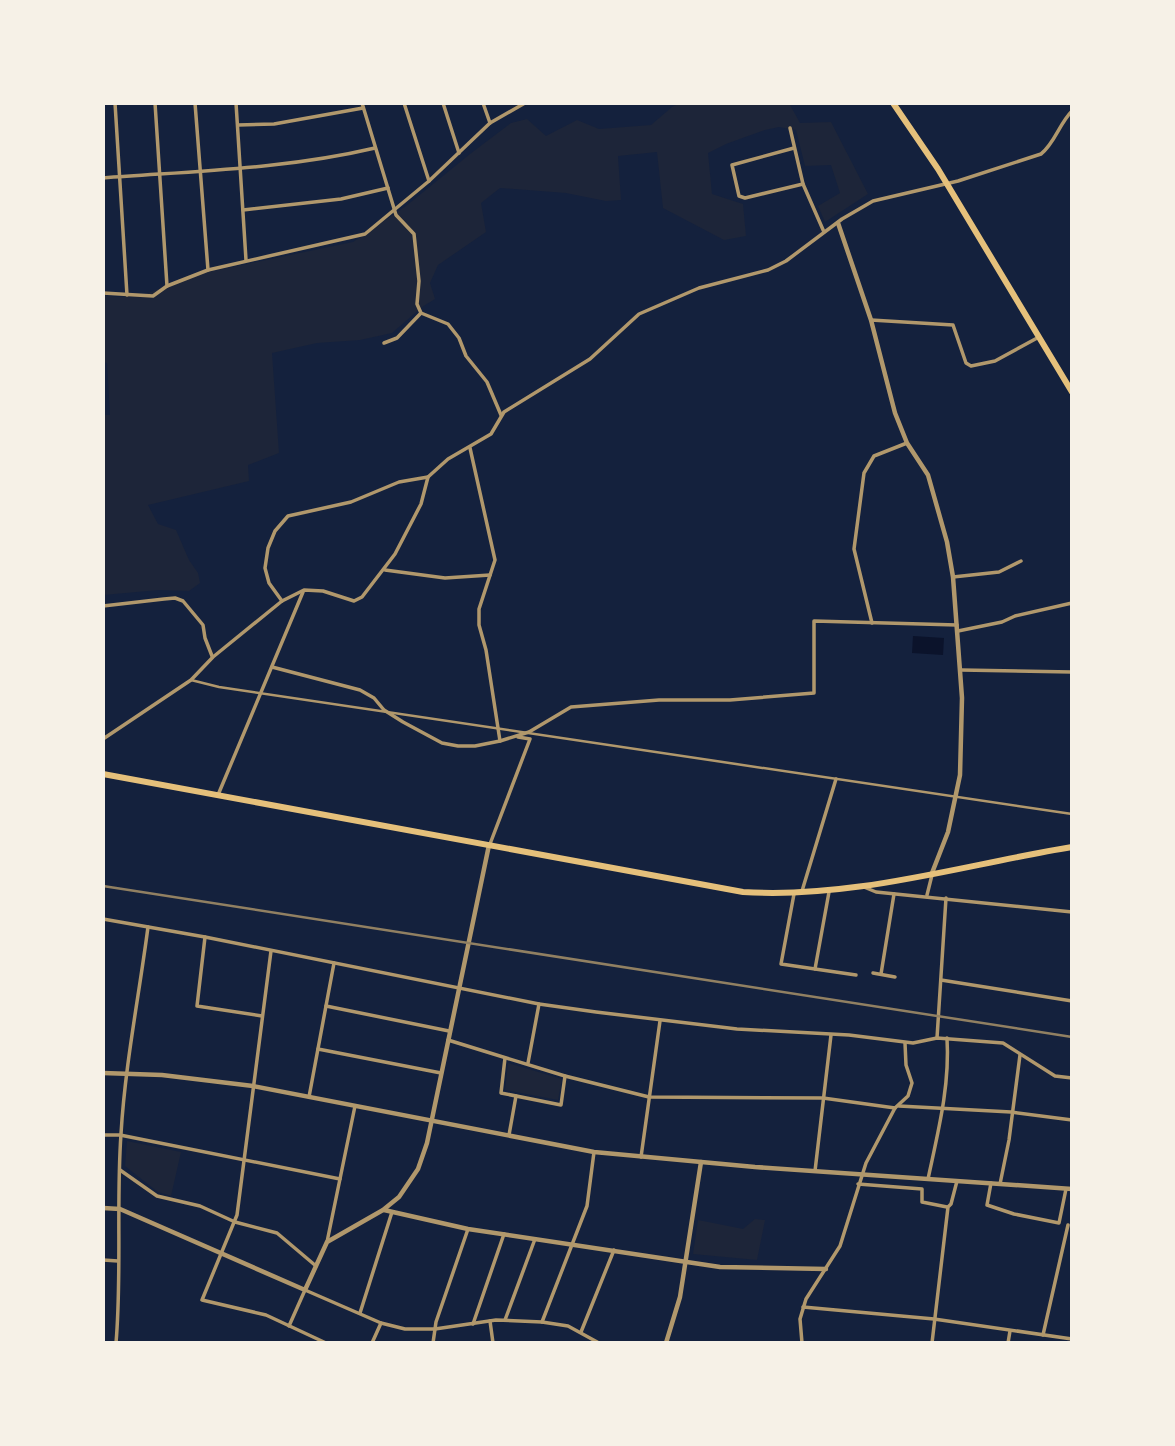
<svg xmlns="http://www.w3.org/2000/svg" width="1175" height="1446" viewBox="0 0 1175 1446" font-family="'Roboto Condensed',sans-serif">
<rect width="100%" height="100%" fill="#14213d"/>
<!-- green -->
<g fill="#1d2539">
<polygon points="680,103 789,103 800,123 831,122 868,194 825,222 818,206 840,193 831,165 805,166 796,130 779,127 765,130 726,144 708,153 712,194 743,204 746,236 724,240 663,208 657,152 618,156 621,200 606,201 566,193 500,188 481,203 486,232 438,265 430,283 435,299 422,307 392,333 360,340 317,343 272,353 279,453 248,465 249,481 148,505 158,524 176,530 189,560 198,573 200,583 189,591 159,590 103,595 103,415 110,415 107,363 103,362 103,295 119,297 145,294 203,273 353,242 406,206 470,154 511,123 527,119 546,136 577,120 599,129 651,125 672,107"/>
<polygon points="508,1063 562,1079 558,1100 505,1090"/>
<polygon points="127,1141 181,1152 171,1196 158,1192 125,1166"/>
<polygon points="755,1219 765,1220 757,1260 693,1254 698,1220 743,1229"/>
</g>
<!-- water -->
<polygon fill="#0b132b" points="913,636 944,638 943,655 912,653"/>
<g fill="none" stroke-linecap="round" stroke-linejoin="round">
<!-- pedestrian -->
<polyline stroke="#b1986c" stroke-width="2.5" points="191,680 219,687 1072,814"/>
<!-- minor -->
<g stroke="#b1986c" stroke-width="3.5">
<polyline points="115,103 127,295"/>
<polyline points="155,103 167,286"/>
<polyline points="195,103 208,270"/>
<polyline points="236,103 246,260"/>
<polyline points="362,103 396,215 414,234 419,281 417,304 421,313 448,324 459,338 466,356 487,382 501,415"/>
<polyline points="404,103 429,181"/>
<polyline points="443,103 459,153"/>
<polyline points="483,103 490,123"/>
<polyline points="238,125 274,124 363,108"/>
<polyline points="790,128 803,184 824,232"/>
<polyline points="794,148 732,165 739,196 745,198 803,184"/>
<path d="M103,178C195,171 286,169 375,148"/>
<polyline points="243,210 341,199 388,188"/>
<polyline points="103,293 153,296 167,286 208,270 365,234 429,181 490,123 525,103"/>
<polyline points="871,320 953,325 966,363 971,366 995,361 1039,337"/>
<polyline points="384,343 397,338 421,313"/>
<polyline points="470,448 495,560 479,609 479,625 486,650 500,741"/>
<polyline points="385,570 445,578 490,575"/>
<polyline points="953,577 999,572 1021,561"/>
<polyline points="282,601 269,583 265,568 268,548 275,531 288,516 351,502 399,482 428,477"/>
<polyline points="103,606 164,599 175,598 183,601 203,625 205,638 212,656"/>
<polyline points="872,623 854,549 864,473 874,456 907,443"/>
<polyline points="958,631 1002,622 1015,616 1072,603"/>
<polyline points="272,667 360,690 374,698 384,710 403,722 442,743 458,746 475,746 500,741 529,732 571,707 659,700 730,700 814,693 814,621 957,625"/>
<polyline points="961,670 1072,672"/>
<path d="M103,739L191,680L213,657L282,601L304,590L323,591L354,601L362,597L395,554L421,504L428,477L448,459L491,434L504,412L590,359L639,314L699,288L768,270L786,261L842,219L873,201L958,181L1041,154C1055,143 1059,124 1072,111"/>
<polyline points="218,795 303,592"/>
<polyline points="490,844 530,739 518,737"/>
<polyline points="864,887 876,892 1072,912"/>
<polyline points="802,891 836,779"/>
<polyline points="794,894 781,964 856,975"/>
<polyline points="927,895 932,875"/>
<polyline points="103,919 205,937 539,1004 596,1012 737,1029 849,1035 913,1043 937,1038 1003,1043 1055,1076 1072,1078"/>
<polyline points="205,937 197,1006 262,1016"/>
<polyline points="271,951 237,1215 202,1300 266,1315 326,1343"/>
<polyline points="815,969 829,892"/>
<polyline points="873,973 895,977"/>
<polyline points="881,974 894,894"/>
<polyline points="941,980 1072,1001"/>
<polyline points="326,1006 449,1031"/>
<polyline points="937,1038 946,898"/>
<polyline points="448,1040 565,1076 649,1097 823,1098 895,1108"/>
<polyline points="318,1049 441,1073"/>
<polyline points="505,1058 501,1093 561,1105 565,1076"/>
<polyline points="528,1063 539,1004"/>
<polyline points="309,1097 334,963"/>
<polyline points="899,1106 1011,1112 1072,1120"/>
<polyline points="103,1135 120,1135 340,1179"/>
<polyline points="509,1135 516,1096"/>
<polyline points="641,1157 660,1021"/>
<polyline points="120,1170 157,1196 200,1206 235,1222 277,1233 316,1266"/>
<polyline points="815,1171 831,1035"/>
<path d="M928,1179C938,1132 950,1086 947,1038"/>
<polyline points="991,1183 987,1205 1014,1214 1059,1223 1066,1189"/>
<polyline points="858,1184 922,1189 922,1202 947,1207"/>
<polyline points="1000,1184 1009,1140 1020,1055"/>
<polyline points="327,1242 355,1106"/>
<polyline points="103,1260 118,1261"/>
<polyline points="803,1307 934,1319 1072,1339"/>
<polyline points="360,1313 392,1212"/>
<polyline points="505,1320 535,1239"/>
<polyline points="490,1321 493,1343"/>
<polyline points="542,1322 587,1206 594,1152"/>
<polyline points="473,1324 504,1234"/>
<polyline points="289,1326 305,1290 381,1323 405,1329 435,1329 496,1320 542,1322 568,1326 599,1343"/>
<polyline points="581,1332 614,1250"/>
<polyline points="1043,1335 1068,1225"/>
<path d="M116,1343C122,1273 116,1204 121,1134C125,1065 139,996 148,927"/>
<polyline points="372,1343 381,1323"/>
<polyline points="433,1343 436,1322 468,1229"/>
<polyline points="802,1343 800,1319 806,1299 840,1246 866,1163 895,1108 908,1096 912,1083 906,1065 905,1043"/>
<polyline points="932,1343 948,1207 951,1204 957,1181"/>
<polyline points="1008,1343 1010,1331"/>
</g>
<!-- tertiary -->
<g stroke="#b1986c" stroke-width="4.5">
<polyline points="838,223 871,320 895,413 907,443 928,475 947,542 953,577 962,698 960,775 948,832 932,873"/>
<polyline points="103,1073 162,1075 253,1086 594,1152 755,1167 1072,1189"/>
<polyline points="103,1208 120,1209 305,1290 327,1242 383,1210 399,1197 418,1169 427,1143 489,845"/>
<polyline points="384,1210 468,1229 720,1267 826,1269"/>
<polyline points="666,1343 680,1297 701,1162"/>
</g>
<!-- primary -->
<polyline stroke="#e5c07b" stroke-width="6" points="893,103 938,169 1072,392"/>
<!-- trunk -->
<path stroke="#e5c07b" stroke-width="6" d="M103,774L743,892C854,899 962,865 1072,847"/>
<!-- rail -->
<polyline stroke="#918062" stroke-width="2.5" points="103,886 1072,1037"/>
</g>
<!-- border -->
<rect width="1175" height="1446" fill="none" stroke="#f6f1e7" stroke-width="210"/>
</svg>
